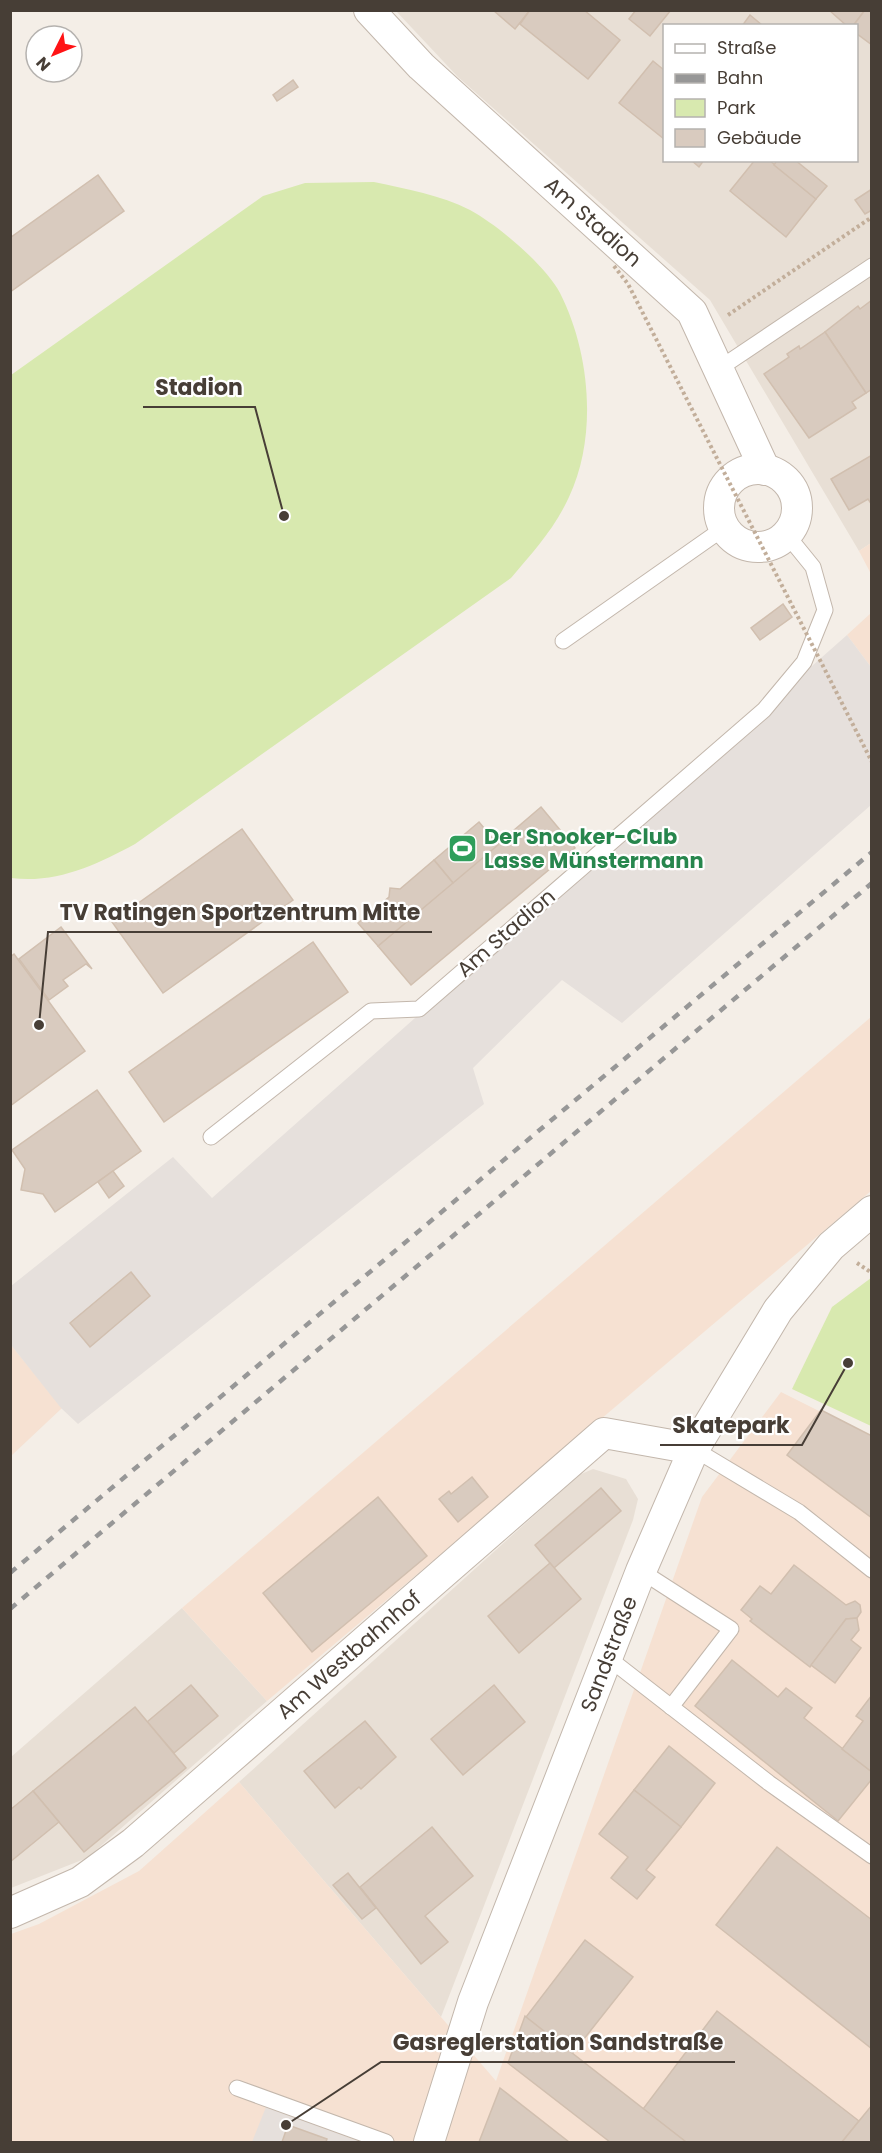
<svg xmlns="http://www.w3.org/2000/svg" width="882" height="2153" viewBox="0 0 882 2153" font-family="Poppins,sans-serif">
<rect width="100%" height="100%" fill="#f4eee7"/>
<!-- residential -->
<g fill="#e8dfd5" fill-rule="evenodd">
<path d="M396,11H871V543L859,551L710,300L458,77ZM664,26H856V160H664Z"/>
<polygon points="593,1469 626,1479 638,1499 633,1520 441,2017 239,1782 579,1475"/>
<polygon points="182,1608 267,1701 87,1858 11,1888 11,1757"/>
</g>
<!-- commercial -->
<g fill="#f6e1d2">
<polygon points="871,543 871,574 859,551"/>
<polygon points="871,613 871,667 847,635"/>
<polygon points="871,1017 871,1191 267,1701 182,1608"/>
<polygon points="11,1345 62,1408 11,1456"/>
<polygon points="781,1392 871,1437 871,2142 11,2142 11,1934 39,1924 139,1871 239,1782 496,2081 702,1497"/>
</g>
<!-- industrial -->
<g fill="#e6e0dc">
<polygon points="847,635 871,667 871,805 622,1023 562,980 473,1068 484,1104 78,1424 61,1408 11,1345 11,1286 173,1157 212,1198"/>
<polygon points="266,2107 361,2142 252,2142"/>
</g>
<!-- green -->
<g fill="#d8e9af">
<path d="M374,182C406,189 441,195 470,210C498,225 546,266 560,293C590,352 598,436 569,497C555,528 533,552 511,578L135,844C96,865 56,884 11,878V375L263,196L305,183Z"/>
<polygon points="871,1278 871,1426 792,1389 832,1307"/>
</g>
<!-- building -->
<g fill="#d9cbbf" stroke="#d1bfaf" stroke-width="1.5">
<polygon points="493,10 530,10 515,29"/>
<polygon points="530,10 584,10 620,40 588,79 520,24"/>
<polygon points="636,10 671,10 650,36 629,19"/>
<polygon points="829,10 865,10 853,26 847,26"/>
<polygon points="865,10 872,10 872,45 856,33 856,26 853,26"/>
<polygon points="750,15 763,26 742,26"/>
<polygon points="653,61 664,70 664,139 619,103"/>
<polygon points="293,80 298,87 277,101 273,95"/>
<polygon points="691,160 704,160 699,167"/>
<polygon points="755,160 769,160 816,199 786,237 730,191"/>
<polygon points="777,160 795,160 827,186 816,199 774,165"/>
<polygon points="98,175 124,211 10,292 10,238"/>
<polygon points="872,189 872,210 865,214 855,200"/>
<polygon points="872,300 872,389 866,393 825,332 858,306 860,309"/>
<polygon points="825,332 866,393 852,402 856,408 809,438 764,374 789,357 787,354 799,346 800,349"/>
<polygon points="872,455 872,505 868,499 849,510 831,479"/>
<polygon points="783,604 792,617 760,640 751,628"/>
<polygon points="541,807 575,848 411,985 378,946"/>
<polygon points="479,822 498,845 453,883 434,860"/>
<polygon points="242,829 293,900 163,993 112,922"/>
<polygon points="434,860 453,883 378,946 358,923 389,897 390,888 400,889"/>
<polygon points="61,927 92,969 86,964 63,980 68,986 49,1000 19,959"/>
<polygon points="313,942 348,992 164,1122 129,1072"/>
<polygon points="14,954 85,1051 10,1106 10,957"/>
<polygon points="97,1090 141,1151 55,1212 43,1194 21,1190 25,1169 12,1150"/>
<polygon points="113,1171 124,1186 109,1198 98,1182"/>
<polygon points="131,1272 150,1296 90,1347 70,1323"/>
<polygon points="821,1410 872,1436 872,1518 787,1455"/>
<polygon points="472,1477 488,1497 458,1522 439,1499 449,1491 451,1494"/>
<polygon points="601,1488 621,1511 554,1568 535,1545"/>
<polygon points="378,1497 427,1556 312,1652 263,1593"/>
<polygon points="550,1563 581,1599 519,1653 488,1616"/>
<polygon points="794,1565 846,1605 855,1601 860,1605 861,1612 857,1618 846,1619 810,1667 750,1621 752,1619 741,1610 760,1586 771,1594"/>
<polygon points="857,1618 859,1630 851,1640 861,1648 835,1683 811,1665 846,1619"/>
<polygon points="732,1660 778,1697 786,1688 812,1708 804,1718 872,1772 872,1779 838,1821 695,1706"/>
<polygon points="191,1685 218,1716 174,1753 147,1722"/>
<polygon points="494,1685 525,1722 463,1775 431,1739"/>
<polygon points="872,1695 872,1772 842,1749 863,1721 856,1716"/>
<polygon points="135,1707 186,1768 84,1852 33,1791"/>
<polygon points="365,1721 396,1757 361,1789 359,1787 335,1808 304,1771"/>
<polygon points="669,1746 715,1783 681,1827 634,1790"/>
<polygon points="634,1790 681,1827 646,1870 655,1877 637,1899 611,1878 628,1857 599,1834"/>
<polygon points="33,1791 59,1822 10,1862 10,1810"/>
<polygon points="432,1827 473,1876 425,1916 448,1942 421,1964 360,1887"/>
<polygon points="777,1847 872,1920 872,2049 716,1925"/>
<polygon points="348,1873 376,1908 362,1919 333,1885"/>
<polygon points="585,1940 633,1977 572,2054 526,2017"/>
<polygon points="717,2011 859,2121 842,2142 686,2142 643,2109"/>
<polygon points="525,2016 526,2017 686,2142 610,2142 508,2063"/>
<polygon points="500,2088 569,2142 479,2142"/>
<polygon points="872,2105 872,2142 842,2142 859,2121"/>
<polygon points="288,2125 327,2139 326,2142 282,2142"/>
</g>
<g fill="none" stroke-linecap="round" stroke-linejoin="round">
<defs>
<g id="lane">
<polyline points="720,368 872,266"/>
<polyline points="563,641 724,528"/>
<polyline points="211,1137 371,1011 419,1009 764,710 804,662 825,610 813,567 787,535"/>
<polyline points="694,1449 799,1512 872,1570"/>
<polyline points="641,1571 731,1629 671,1707"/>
<polyline points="607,1657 769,1783 872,1856"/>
<polyline points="237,2088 386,2142"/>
</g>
<g id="street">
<polyline points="369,10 421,66 692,312 765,470"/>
<circle cx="758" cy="508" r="39"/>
<polyline points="10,1913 80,1882 133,1843 604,1433 694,1449"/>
<polyline points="429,2142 473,2002 641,1571 694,1449 778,1310 831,1246 872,1211"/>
</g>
</defs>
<!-- lane casing -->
<use href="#lane" stroke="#c3b7ac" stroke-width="17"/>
<!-- street casing -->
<use href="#street" stroke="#c3b7ac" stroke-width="32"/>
<!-- path -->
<g stroke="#c2ae9a" stroke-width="4" stroke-dasharray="3 3" stroke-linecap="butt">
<polyline points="728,315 872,217"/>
<polyline points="857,1263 872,1273"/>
</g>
<!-- lane -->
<use href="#lane" stroke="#fff" stroke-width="15"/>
<!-- street -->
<use href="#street" stroke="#fff" stroke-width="30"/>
<!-- rail -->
<g stroke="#979797" stroke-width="4.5" stroke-dasharray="8 8" stroke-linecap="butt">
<polyline points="10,1573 872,852"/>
<polyline points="10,1609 872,883"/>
</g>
<!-- path-bridge -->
<polyline stroke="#c2ae9a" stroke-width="4" stroke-dasharray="3 3" stroke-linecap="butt" points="614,266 628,284 872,762"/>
</g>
<!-- icons -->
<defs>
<symbol id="stadium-square" viewBox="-11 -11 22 22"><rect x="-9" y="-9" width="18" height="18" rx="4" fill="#2e9e5b" stroke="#fff"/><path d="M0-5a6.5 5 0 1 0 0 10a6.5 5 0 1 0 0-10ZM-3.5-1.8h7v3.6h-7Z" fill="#fff"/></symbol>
</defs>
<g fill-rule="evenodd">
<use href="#stadium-square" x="446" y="832" width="33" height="33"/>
</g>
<g text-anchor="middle" stroke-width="4.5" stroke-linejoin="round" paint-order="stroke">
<!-- street labels -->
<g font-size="21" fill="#473e36" stroke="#fff">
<text transform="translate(593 222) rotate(42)" y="7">Am Stadion</text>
<text transform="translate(506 933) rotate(-41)" y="7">Am Stadion</text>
<text transform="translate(609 1654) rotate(-69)" y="7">Sandstraße</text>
<text transform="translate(349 1655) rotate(-41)" y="7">Am Westbahnhof</text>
</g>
<!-- leisure labels -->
<g font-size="21" font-weight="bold" fill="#27864d" stroke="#fff" text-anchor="start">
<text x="484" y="844">Der Snooker-Club<tspan x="484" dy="24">Lasse Münstermann</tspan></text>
</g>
</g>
<!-- callouts -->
<path fill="none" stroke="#473e36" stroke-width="2" d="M284 516L255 407H143M39 1025L48 932H432M848 1363L802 1445H660M286 2125L381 2062H735"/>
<g fill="#473e36" stroke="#fff" stroke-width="2">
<circle cx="284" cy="516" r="6"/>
<circle cx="39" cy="1025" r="6"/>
<circle cx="848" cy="1363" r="6"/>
<circle cx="286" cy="2125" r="6"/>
</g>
<g font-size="22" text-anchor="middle" font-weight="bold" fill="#473e36" stroke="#fff" stroke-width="4.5" stroke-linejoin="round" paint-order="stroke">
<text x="199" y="395">Stadion</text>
<text x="240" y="920">TV Ratingen Sportzentrum Mitte</text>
<text x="731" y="1433">Skatepark</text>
<text x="558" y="2050">Gasreglerstation Sandstraße</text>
</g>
<!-- border -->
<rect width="882" height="2153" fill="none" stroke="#473e36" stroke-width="24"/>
<!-- legend -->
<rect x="663" y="24" width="195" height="138" fill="#ffffff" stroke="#b5b2af" stroke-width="1.5"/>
<rect x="675" y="44" width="30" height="9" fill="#ffffff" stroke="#b5b2af" stroke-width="1.5"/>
<text x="717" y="54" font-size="18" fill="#473e36">Straße</text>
<rect x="675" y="74" width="30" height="9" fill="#979797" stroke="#b5b2af" stroke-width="1.5"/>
<text x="717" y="84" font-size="18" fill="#473e36">Bahn</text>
<rect x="675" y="99" width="30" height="18" fill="#d8e9af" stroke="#b5b2af" stroke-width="1.5"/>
<text x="717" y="114" font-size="18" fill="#473e36">Park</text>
<rect x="675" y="129" width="30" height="18" fill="#d9cbbf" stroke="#b5b2af" stroke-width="1.5"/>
<text x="717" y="144" font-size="18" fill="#473e36">Gebäude</text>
<!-- north arrow -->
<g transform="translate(54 54) rotate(227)"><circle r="28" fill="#ffffff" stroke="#b5b2af" stroke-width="1.5"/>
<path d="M0-4.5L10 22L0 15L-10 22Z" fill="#ff1315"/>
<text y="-9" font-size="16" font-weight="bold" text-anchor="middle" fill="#473e36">N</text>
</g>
</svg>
